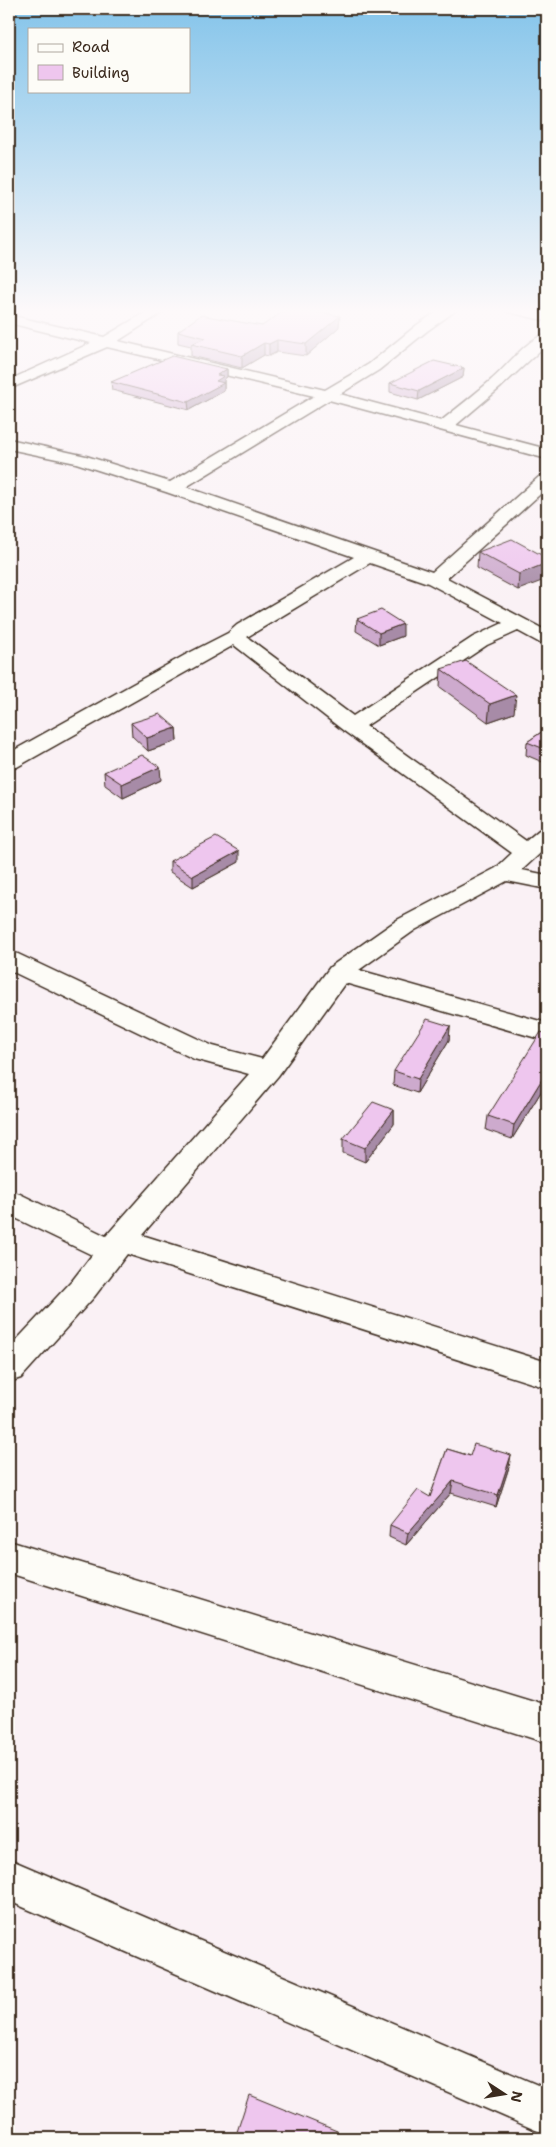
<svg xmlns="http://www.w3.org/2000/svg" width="556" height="2147" viewBox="0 0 556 2147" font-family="'Shantell Sans',sans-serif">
<rect width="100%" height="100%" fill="#faf1f5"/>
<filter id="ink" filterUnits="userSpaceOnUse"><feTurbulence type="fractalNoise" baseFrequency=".02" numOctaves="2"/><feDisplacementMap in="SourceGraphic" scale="10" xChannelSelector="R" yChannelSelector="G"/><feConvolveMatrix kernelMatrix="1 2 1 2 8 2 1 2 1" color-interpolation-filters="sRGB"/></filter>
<g filter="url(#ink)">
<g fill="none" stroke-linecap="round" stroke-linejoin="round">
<defs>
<g id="minor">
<path d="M151,309H168L118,341L325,390L369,364L417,325L441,309H458L427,331L379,370L340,394L441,421C457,408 474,395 490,381C506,368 527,338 547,334V344L501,387L456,425L547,449V459L329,400L186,487L432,572L541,475L547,474V488L447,578L547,631V645L540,643L518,631L487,645L366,726L526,841L539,830L547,828V847L522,870L547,875V889L507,881L415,930L359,970L547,1023V1041L345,983L278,1076L142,1235L547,1362V1388L127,1254L94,1297L21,1378L9,1382V1348L72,1281L92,1255L9,1215V1191L20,1194L106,1236L249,1074L194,1059L9,970V952L18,954L213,1046L262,1059L330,967L397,920L496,868L512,853L344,731L234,645L17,767L9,769V753L185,655L228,633L237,625L354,557L166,492L76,463L9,449V439L86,456L170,482L314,396L107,347L9,389V380L91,343L9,323V315L104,337ZM370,563L428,583L503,623L473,637L353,716L247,637Z"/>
<polygon points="506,309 531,309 547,313 547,321 508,312"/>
<polygon points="9,1541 547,1705 547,1743 9,1573"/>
<polygon points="9,1859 547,2089 547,2135 9,1901"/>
</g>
</defs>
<!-- minor casing -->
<use href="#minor" stroke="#3b2a1e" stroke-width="3"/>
<!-- minor -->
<use href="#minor" fill="#fdfcf7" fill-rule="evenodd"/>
</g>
<!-- wall -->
<g fill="#cdaacd" stroke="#3b2a1e">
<polygon points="262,326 339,327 306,356 277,352 269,356 264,355 242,368 191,356 191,346 178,343 178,331"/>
<polygon points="464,368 463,377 418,400 390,392 390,383"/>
<polygon points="227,369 227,377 224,379 224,391 189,410 112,390 111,382"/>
<polygon points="478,552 547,558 518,590 477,568"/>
<polygon points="357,619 403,636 379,645 356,631"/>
<polygon points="441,669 514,713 488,722 440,687"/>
<polygon points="131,723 176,728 177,741 148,751 132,736"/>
<polygon points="547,728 547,764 526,755 527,742"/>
<polygon points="104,772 161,780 123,798 105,785"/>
<polygon points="170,861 239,862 193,887 170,872"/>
<polygon points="450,1026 449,1040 417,1093 393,1085 394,1071"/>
<polygon points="547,1034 547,1082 512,1139 486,1130 488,1116"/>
<polygon points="394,1110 394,1124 365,1162 343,1153 343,1139"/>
<polygon points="447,1449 509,1467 496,1507 451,1493 406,1545 389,1537 390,1525 430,1497"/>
</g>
<!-- shaded-wall -->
<g fill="#a78ba7" stroke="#3b2a1e">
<polygon points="340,316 339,327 306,356 306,344"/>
<polygon points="277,340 277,352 269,356 269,344"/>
<polygon points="264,343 264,355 242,368 242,356"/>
<polygon points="464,368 463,377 418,400 419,391"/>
<polygon points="227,369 227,377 224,379 224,391 189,410 188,402 217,375"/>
<polygon points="547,563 547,579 518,590 519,574"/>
<polygon points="403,624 403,636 379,645 379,633"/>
<polygon points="516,695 514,713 488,722 490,704"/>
<polygon points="176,728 177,741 148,751 147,738"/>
<polygon points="160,767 161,780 123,798 122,784"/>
<polygon points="239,851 239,862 193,887 193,876"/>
<polygon points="450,1026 449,1040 417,1093 418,1079"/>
<polygon points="547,1071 547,1082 512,1139 514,1125"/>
<polygon points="394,1110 394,1124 365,1162 365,1148"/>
<polygon points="511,1455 509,1467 496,1507 498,1495"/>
<polygon points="453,1481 451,1493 406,1545 408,1533"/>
</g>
<!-- building -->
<g fill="#eec6ee" stroke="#3b2a1e">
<polygon points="287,309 302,309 340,316 306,344 277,340 269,344 264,343 242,356 191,344 206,338 178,331 201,315 262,326"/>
<polygon points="172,356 227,369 217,375 224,376 216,381 224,383 188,402 111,382"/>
<polygon points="434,361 464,368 419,391 390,383"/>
<polygon points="512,539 547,558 547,563 519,574 478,552"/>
<polygon points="381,610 403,624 379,633 357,619"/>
<polygon points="466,661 516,695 490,704 441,669"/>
<polygon points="160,714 176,728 147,738 131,723"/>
<polygon points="547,728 547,750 527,742 546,729"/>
<polygon points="142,755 160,767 122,784 104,772"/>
<polygon points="216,837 239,851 193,876 170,861"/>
<polygon points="427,1019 450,1026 418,1079 394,1071"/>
<polygon points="541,1032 547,1034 547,1071 514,1125 488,1116"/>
<polygon points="373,1102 394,1110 365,1148 343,1139"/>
<polygon points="474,1444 511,1455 498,1495 453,1481 408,1533 390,1525 418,1490 430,1497 447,1449 470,1456"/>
<polygon points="249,2095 337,2131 335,2138 235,2138"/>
</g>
</g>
<!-- sky -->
<linearGradient id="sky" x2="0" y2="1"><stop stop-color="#84c4ea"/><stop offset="0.51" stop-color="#fdf9fa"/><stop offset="1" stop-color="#fdf9fa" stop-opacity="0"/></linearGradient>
<rect width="556" height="610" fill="url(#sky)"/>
<!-- margin -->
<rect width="556" height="2147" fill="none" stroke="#fdfcf7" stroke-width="30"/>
<rect x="15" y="15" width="526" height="2117" fill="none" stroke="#3b2a1e" stroke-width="2" filter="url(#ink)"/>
<!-- legend -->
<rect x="28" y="28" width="162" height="65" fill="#fdfcf7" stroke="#afa8a0"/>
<rect x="38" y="44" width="25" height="8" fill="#fdfcf7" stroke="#afa8a0"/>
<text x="72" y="52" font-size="15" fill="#3b2a1e">Road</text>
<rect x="38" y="65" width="25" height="15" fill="#eec6ee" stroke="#afa8a0"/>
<text x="72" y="78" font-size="15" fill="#3b2a1e">Building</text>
<!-- north arrow -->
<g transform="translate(504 2094) rotate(102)" stroke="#fdfcf7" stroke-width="4" paint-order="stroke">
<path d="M0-4L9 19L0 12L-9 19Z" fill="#3b2a1e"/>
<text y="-8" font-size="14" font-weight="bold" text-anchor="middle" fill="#3b2a1e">N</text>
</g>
</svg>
